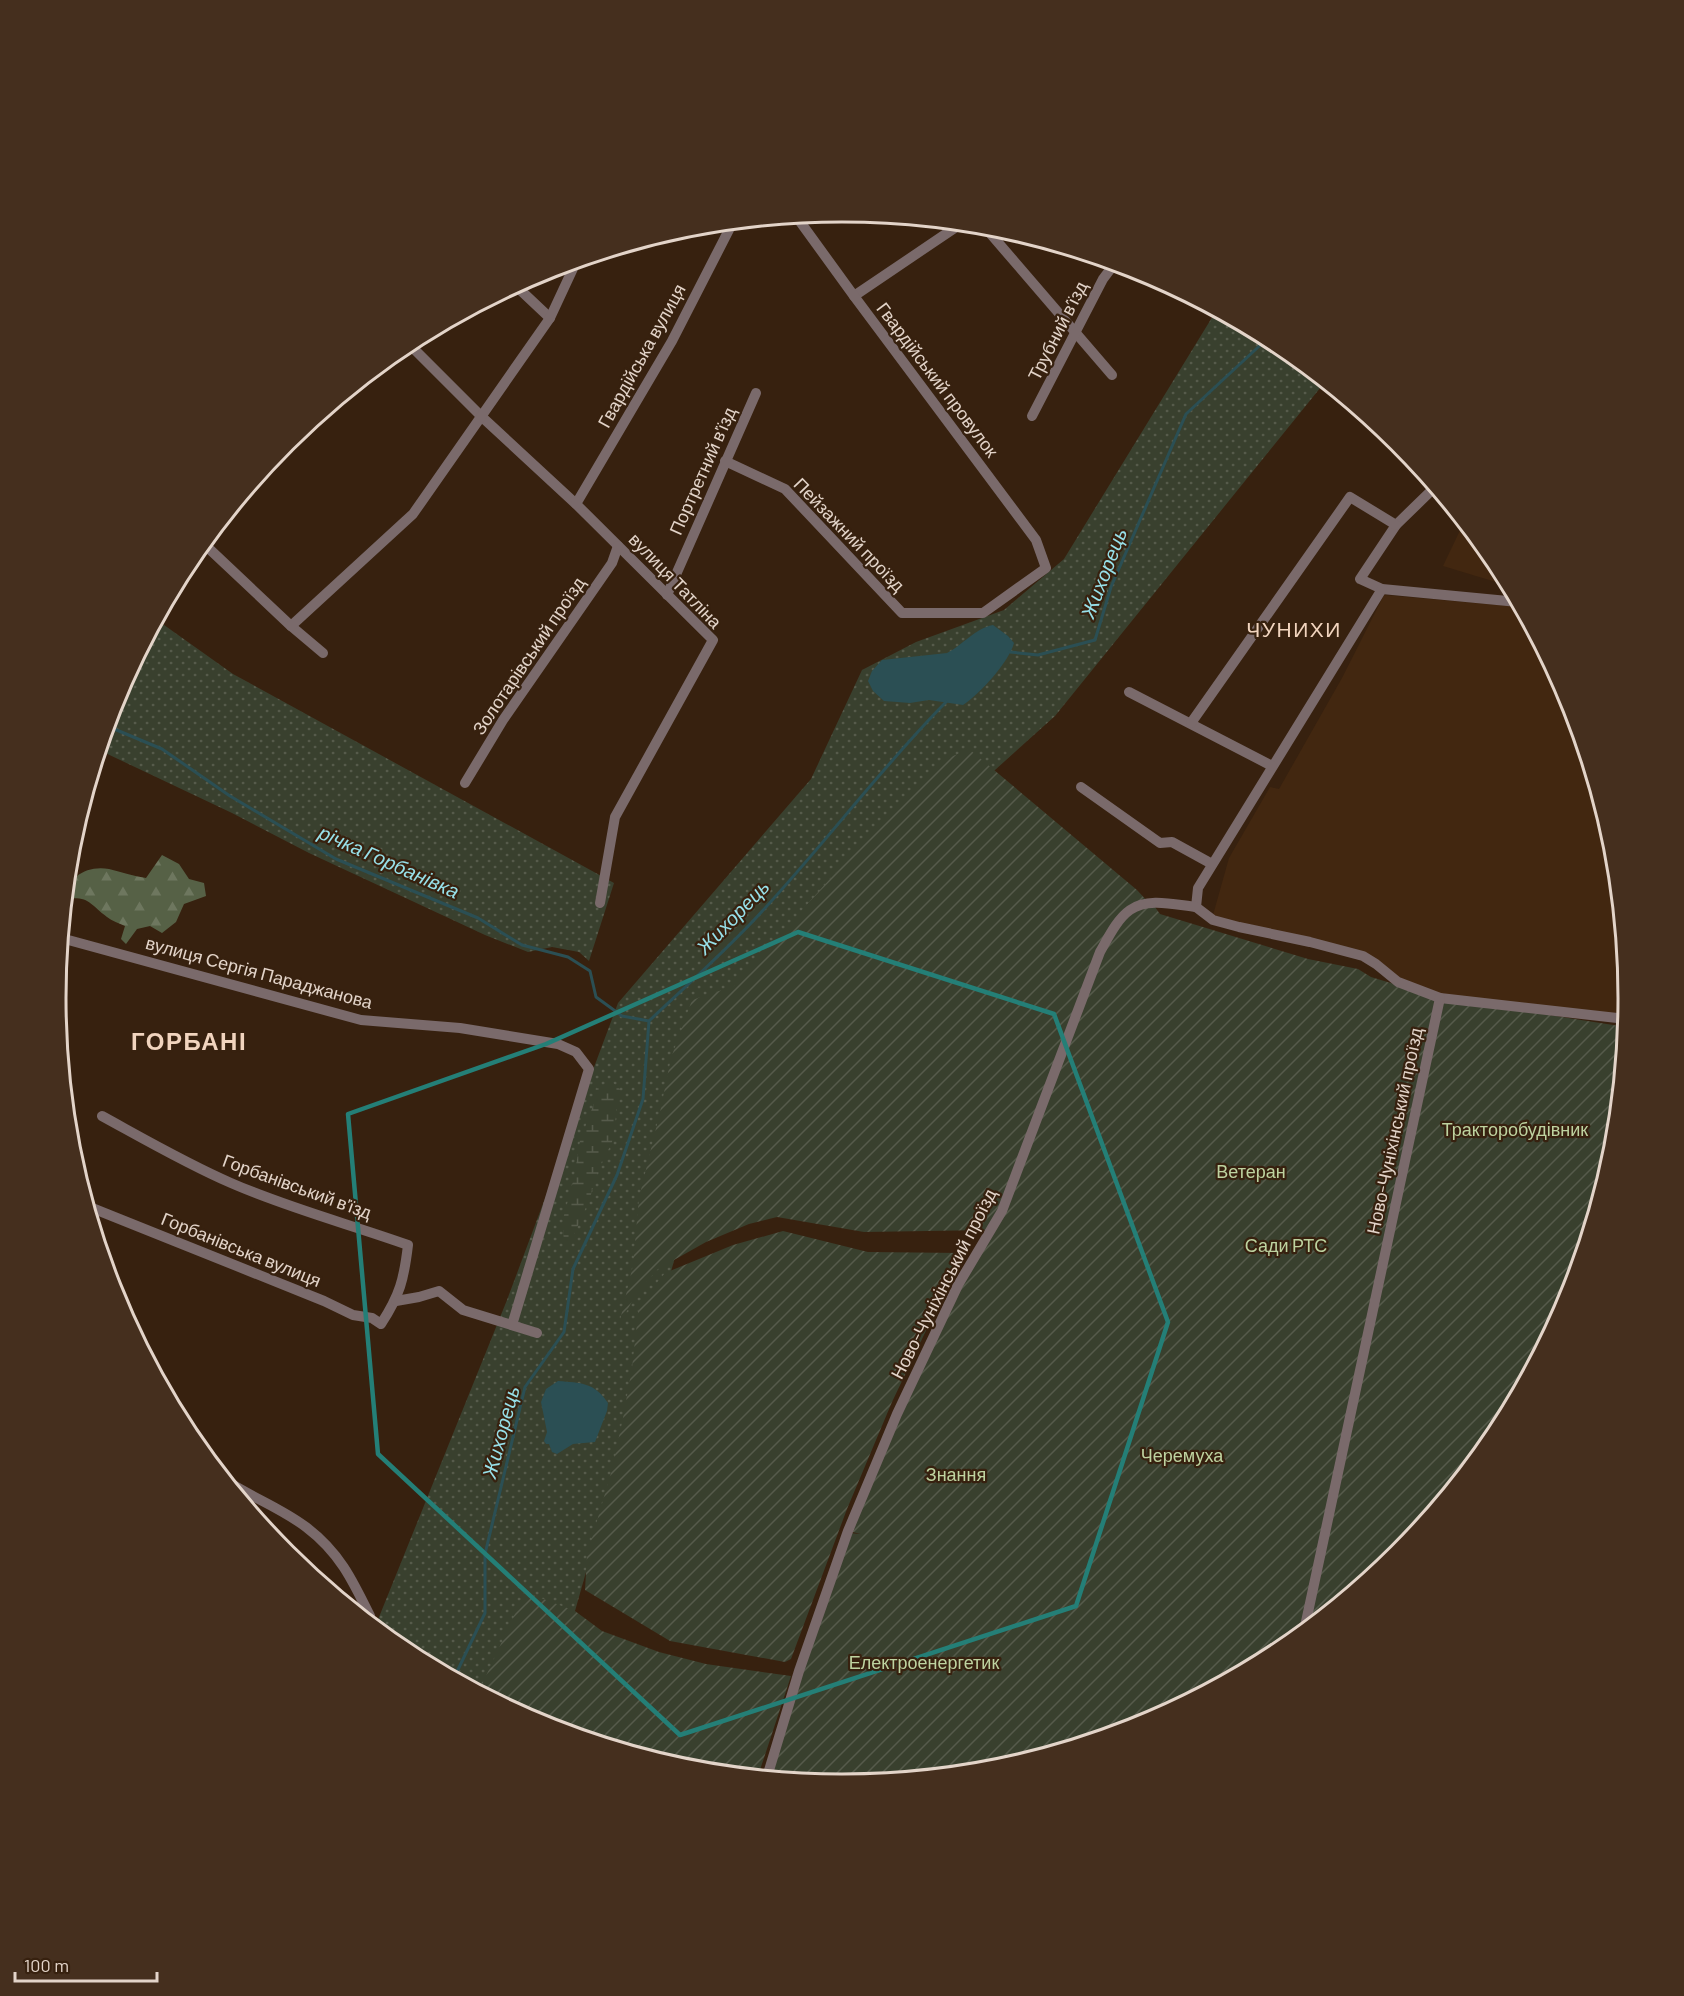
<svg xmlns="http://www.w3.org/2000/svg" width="1684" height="1996" viewBox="0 0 1684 1996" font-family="Barlow,sans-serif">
<defs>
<pattern id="grass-dots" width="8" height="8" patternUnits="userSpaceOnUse" patternTransform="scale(1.5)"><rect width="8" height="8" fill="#39402e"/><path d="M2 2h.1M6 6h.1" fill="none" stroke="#565b4b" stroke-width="1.8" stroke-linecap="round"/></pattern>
<pattern id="forest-firs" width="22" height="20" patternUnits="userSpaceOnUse" patternTransform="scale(1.5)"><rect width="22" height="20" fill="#566146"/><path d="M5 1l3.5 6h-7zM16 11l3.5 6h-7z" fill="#6e775f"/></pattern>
<pattern id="wetland-marsh" width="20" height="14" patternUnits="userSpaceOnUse" patternTransform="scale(1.5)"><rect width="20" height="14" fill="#39402e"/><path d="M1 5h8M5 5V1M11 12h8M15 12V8" fill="none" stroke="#565b4b"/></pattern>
<pattern id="garden-furrows" width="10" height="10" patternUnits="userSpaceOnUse" patternTransform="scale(1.5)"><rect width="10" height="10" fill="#39402e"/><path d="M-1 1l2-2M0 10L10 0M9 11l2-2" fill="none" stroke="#565b4b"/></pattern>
</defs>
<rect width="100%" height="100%" fill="#37210f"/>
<!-- built -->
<g fill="#422710">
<polygon points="1464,522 1496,561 1509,586 1443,566"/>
<polygon points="1384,595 1521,607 1569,697 1613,845 1628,998 1627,1017 1439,995 1400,980 1381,963 1213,915 1229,858 1270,787 1279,789 1342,678"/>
</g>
<!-- grass -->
<g fill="url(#grass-dots)">
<polygon points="1216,311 1279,344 1325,382 1055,716 765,977 715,1116 575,1611 524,1716 405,1652 375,1627 507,1300 618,1003 811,779 862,670 916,642 1004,610 1064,559"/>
<polygon points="157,620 233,674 614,883 589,961 579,952 552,947 528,952 485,935 309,853 232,813 99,750 116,697"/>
</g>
<!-- forest -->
<path fill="url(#forest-firs)" d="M162,855L179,864L189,879L204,883L206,896L184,904L176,922L162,933L150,926L137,929L126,944L121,939L125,926C119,923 112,921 107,917C89,904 90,896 65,899C67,877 87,865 109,869C122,872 133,876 146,878Z"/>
<!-- wetland -->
<polygon fill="url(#wetland-marsh)" points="613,1083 620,1089 612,1142 596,1176 590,1198 573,1237 564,1249 563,1219 574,1178 580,1141 593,1106 597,1086"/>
<!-- garden -->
<g fill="url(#garden-furrows)">
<polygon points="969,749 1137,890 1149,903 1152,903 1160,914 1308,959 1358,969 1371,977 1440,998 1626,1027 1613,1152 1568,1299 1496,1435 1398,1554 1279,1652 1143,1725 995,1769 842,1784 769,1777 848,1533 861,1534 848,1531 948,1309 990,1230 864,1232 777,1217 749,1224 706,1242 658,1269 635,1295 618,1329 633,1265 639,1198 660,1112 671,1058 692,1000 734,986 836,872 944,760"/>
<polygon points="783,1231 868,1252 963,1253 892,1402 847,1509 791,1659 785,1662 670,1641 585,1590 587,1555 611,1473 623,1418 632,1368 639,1304 665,1273 733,1245"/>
<polygon points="525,1592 575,1611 602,1631 659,1652 706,1664 791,1676 758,1776 688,1769 541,1724 479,1691"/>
</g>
<!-- water -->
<g fill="#2b4f54">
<path d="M993,625L1008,636L1014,643C1009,662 980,694 963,705L929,700L910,703L884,701L873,691L868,681L872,671L882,660L947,653C964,644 974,629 993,625Z"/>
<path d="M558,1381C581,1383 594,1382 608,1403L607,1411L595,1442L573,1444L557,1454L552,1452L549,1444H546L544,1441L547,1432L541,1402L546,1389Z"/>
</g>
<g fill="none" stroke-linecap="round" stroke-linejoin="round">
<!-- stream -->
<g stroke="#2b4f54" stroke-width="3">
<polyline points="1010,652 1038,655 1095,640 1111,587 1186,414 1268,338"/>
<polyline points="107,726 162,749 230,796 336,859 478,918 522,945 568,957 590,971 596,997 622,1016 649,1021"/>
<path d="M454,1678L485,1613V1554L525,1387L564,1332L573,1269L617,1175L643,1099L649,1021C684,988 721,955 754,920C821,849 878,771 946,702"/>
</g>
<!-- street -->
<g stroke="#7a6a6b" stroke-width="10">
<polyline points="983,225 1112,375"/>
<polyline points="515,285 550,318"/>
<polyline points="854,296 962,223"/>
<polyline points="408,343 482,417 576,504 713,640 615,817 600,903"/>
<polyline points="1032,416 1103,279 1115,263"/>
<polyline points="285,442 287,441"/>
<polyline points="725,461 785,489 902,613 983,613 1046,568 1036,540 854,296 796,216"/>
<polyline points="1435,487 1396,525 1360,579 1382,589 1518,602"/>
<polyline points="576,504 672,341 733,222"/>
<polyline points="203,543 291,626 323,653"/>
<polyline points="1382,589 1198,888 1196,907 1213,920 1239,927 1310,942 1363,956 1376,964 1398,982 1440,998 1626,1019"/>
<polyline points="667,595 756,393"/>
<polyline points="291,626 413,514 550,318 577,260"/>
<polyline points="1129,692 1272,766"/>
<polyline points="1191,723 1350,497 1396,525"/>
<polyline points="465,783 503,720 612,563 618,546"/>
<polyline points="1081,787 1160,843 1172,842 1212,864"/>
<polyline points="61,938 361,1020 460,1028 558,1044 576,1052 589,1069 512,1325"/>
<path d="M87,1206L324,1301L353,1315L372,1318L381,1324C400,1295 404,1279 408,1245C349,1224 288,1208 231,1183C187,1164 144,1139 102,1116"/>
<polyline points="396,1301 419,1297 439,1291 463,1310 537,1333"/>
<path d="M225,1480C251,1497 281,1508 306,1527C339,1552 352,1579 370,1616"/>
<polyline points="1304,1631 1440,998"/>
<path d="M767,1777L799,1671L848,1531L897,1414L958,1285L1002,1211L1100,952C1108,938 1117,919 1130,910C1148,897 1176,905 1196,907"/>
</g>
</g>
<!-- marked area -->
<path fill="none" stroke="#247f77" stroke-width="4.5" stroke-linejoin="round" d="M798,932L1054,1014L1168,1322L1076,1606L680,1735L378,1454L348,1114L546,1044Z"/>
<g text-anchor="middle" stroke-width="4.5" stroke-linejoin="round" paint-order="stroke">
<!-- street labels -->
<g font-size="18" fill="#e3d4c9" stroke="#37210f">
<text transform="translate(1058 331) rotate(-63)" y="6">Трубний в’їзд</text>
<text transform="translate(642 356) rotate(-61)" y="6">Гвардійська вулиця</text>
<text transform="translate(937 380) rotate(53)" y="6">Гвардійський провулок</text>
<text transform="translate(703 471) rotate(-66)" y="6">Портретний в'їзд</text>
<text transform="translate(849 535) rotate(46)" y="6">Пейзажний проїзд</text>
<text transform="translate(675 581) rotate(46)" y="6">вулиця Татліна</text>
<text transform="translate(529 656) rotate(-56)" y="6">Золотарівський проїзд</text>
<text transform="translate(259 973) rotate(15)" y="6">вулиця Сергія Параджанова</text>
<text transform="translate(1395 1131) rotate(-78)" y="6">Ново-Чуніхінський проїзд</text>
<text transform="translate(297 1187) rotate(20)" y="6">Горбанівський в'їзд</text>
<text transform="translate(241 1250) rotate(22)" y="6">Горбанівська вулиця</text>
<text transform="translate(944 1284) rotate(-63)" y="6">Ново-Чуніхінський проїзд</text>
</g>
<!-- park labels -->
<g font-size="18" fill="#bed3a0" stroke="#37210f">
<text x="1515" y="1136">Тракторобудівник</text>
<text x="1251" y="1178">Ветеран</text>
<text x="1286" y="1252">Сади РТС</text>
<text x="1182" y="1462">Черемуха</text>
<text x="956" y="1481">Знання</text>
<text x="924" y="1669">Електроенергетик</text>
</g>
<!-- water labels -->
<g font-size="20" font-style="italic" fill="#97e0e9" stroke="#37210f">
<text transform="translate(1104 573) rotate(-69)" y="7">Жихорець</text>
<text transform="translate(389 862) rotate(24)" y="7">річка Горбанівка</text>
<text transform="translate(733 917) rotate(-46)" y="7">Жихорець</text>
<text transform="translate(501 1432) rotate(-75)" y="7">Жихорець</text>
</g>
<!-- quarter labels -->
<g font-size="21" letter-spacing="1.5" fill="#f1d4be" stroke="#37210f">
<text x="1294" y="637">ЧУНИХИ</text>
</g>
<!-- district labels -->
<g font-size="24" font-weight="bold" letter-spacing="1.5" fill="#f1d4be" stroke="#37210f">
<text x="189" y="1050">ГОРБАНІ</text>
</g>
</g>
<!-- crop -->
<path d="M0 0H1684V1996H0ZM66 998a776 776 0 1 1 1552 0a776 776 0 1 1-1552 0Z" fill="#452f1e" fill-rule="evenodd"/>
<path fill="none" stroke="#e3d4c9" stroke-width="3" d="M66 998a776 776 0 1 1 1552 0a776 776 0 1 1-1552 0Z"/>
<!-- scale -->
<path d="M15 1972v9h142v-9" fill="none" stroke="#e3d4c9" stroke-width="3"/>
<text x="24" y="1972" font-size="18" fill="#e3d4c9" stroke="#37210f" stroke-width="4.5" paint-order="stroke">100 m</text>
</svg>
